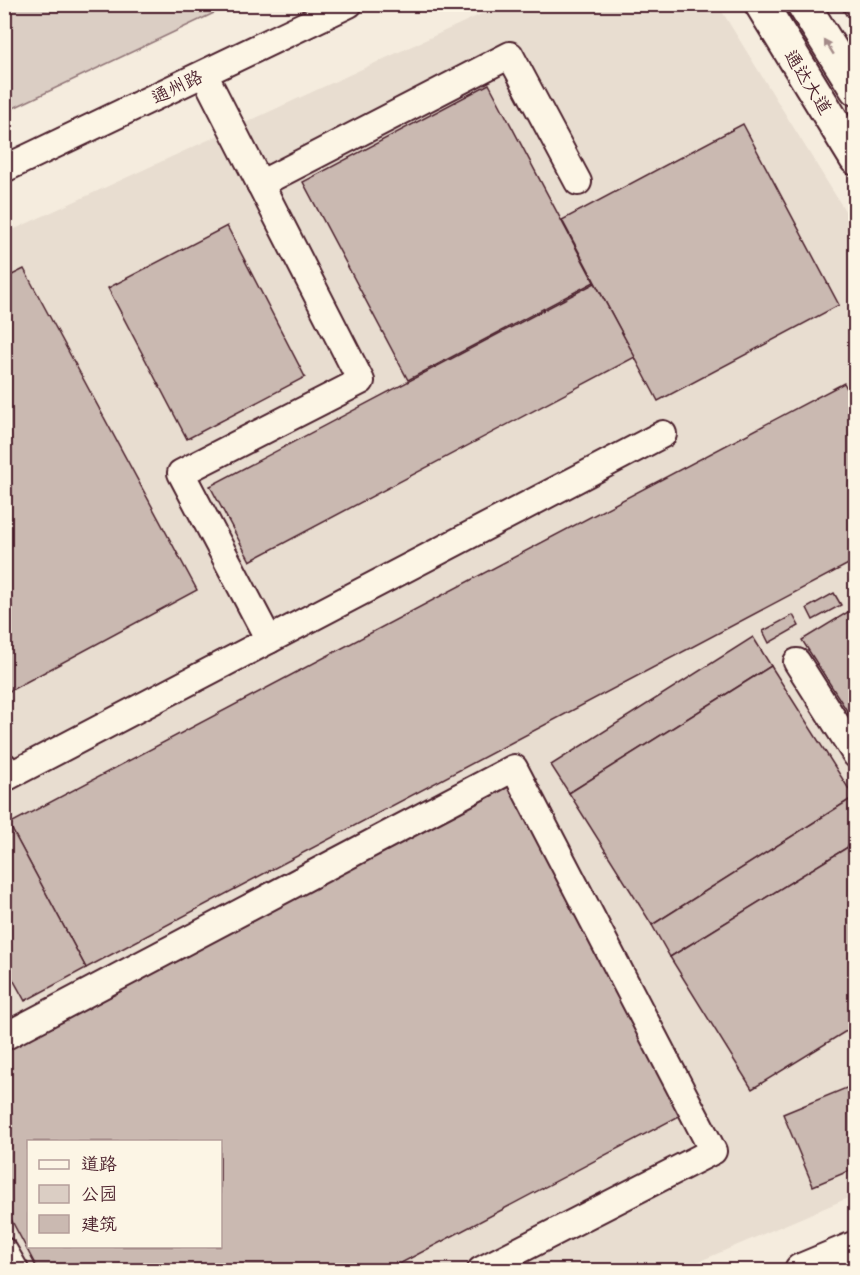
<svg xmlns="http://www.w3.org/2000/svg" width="860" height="1275" viewBox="0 0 860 1275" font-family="'Architects Daughter','LXGW WenKai TC',sans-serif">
<rect width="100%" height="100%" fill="#f5ecde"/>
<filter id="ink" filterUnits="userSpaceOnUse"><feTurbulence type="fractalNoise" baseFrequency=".0167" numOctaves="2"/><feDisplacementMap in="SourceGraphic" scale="12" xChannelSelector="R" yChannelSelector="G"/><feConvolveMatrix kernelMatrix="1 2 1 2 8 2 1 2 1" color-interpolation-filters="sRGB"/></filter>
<g filter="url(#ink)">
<!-- built -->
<path fill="#e8ddd0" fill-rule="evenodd" d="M501,5H718L855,227V1195L679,1270H5L4,234ZM28,1142H220V1246H28Z"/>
<!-- green -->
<polygon fill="#dbcec4" stroke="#927678" stroke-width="1.5" points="5,4 231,4 231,5 5,112"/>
<!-- building -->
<g fill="#cab9b1" stroke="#4a1f2b" stroke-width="1.5" fill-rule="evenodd">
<polygon points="840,4 856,4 856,10 846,15"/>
<polygon points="489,84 594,282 408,380 303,182"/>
<polygon points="743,124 839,305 658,401 562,220"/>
<polygon points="227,226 305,377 187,439 108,288"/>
<polygon points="24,269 197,590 4,694 4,279"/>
<polygon points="595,283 635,357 250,561 210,486"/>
<polygon points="844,383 856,405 856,560 86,968 9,824"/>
<polygon points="834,593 841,605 813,620 807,608"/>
<polygon points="856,607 856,725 802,640"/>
<polygon points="793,615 799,626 769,643 763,631"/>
<polygon points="753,637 771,666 569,793 551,765"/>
<polygon points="771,666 854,797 652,925 569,793"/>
<path d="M509,781L685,1113L388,1270H38L4,1206V1049ZM28,1142H220V1246H28Z"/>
<polygon points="854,797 856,842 670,957 652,925"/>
<polygon points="9,824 86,968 25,1001 4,963 4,827"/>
<polygon points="856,842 856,1025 752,1089 670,957"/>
<polygon points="856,1084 856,1168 813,1186 783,1114"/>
</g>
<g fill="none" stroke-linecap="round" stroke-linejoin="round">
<defs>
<g id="minor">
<polyline points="204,74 361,381 181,473 269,640"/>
<polyline points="4,169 349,4"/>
<polyline points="260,184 510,55 578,182"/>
<polyline points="797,662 856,755"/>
<polyline points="4,766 9,776 663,434"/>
<polyline points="4,1037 514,768 713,1151 481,1270"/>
<polyline points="4,1251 15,1270"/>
</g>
<g id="major">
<polyline points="761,4 856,159"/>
<polyline points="803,4 856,89"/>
<polyline points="801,1270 856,1247"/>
</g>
</defs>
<!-- minor casing -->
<use href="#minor" stroke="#4a1f2b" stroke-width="30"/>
<!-- major casing -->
<use href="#major" stroke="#4a1f2b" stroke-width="36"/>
<!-- minor -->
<use href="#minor" stroke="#fcf5e5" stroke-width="26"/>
<!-- major -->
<use href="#major" stroke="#fcf5e5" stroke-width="32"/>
</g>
<!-- one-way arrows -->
<defs><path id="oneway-solid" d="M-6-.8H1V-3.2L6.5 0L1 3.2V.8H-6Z" transform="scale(1.5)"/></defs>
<use fill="#a38a88" href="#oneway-solid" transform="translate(829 47) rotate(-122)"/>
</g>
<g text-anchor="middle" stroke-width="5" stroke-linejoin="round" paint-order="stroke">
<!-- street labels -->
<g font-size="18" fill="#4a1f2b" stroke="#fcf5e5">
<text transform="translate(808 82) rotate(58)" y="6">通达大道</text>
<text transform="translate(177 87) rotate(-26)" y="6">通州路</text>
</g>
</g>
<!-- margin -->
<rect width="860" height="1275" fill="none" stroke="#fcf5e5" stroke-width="24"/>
<rect x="12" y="12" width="836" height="1251" fill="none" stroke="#4a1f2b" stroke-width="2" filter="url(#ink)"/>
<!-- legend -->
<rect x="27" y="1140" width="195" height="108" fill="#fcf5e5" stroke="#b59f9b" stroke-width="1.5"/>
<rect x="39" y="1160" width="30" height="9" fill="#fcf5e5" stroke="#b59f9b" stroke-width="1.5"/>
<text x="81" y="1170" font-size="18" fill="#4a1f2b">道路</text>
<rect x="39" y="1185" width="30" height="18" fill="#dbcec4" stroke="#b59f9b" stroke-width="1.5"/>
<text x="81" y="1200" font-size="18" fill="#4a1f2b">公园</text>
<rect x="39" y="1215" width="30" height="18" fill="#cab9b1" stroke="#b59f9b" stroke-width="1.5"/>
<text x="81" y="1230" font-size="18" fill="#4a1f2b">建筑</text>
</svg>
